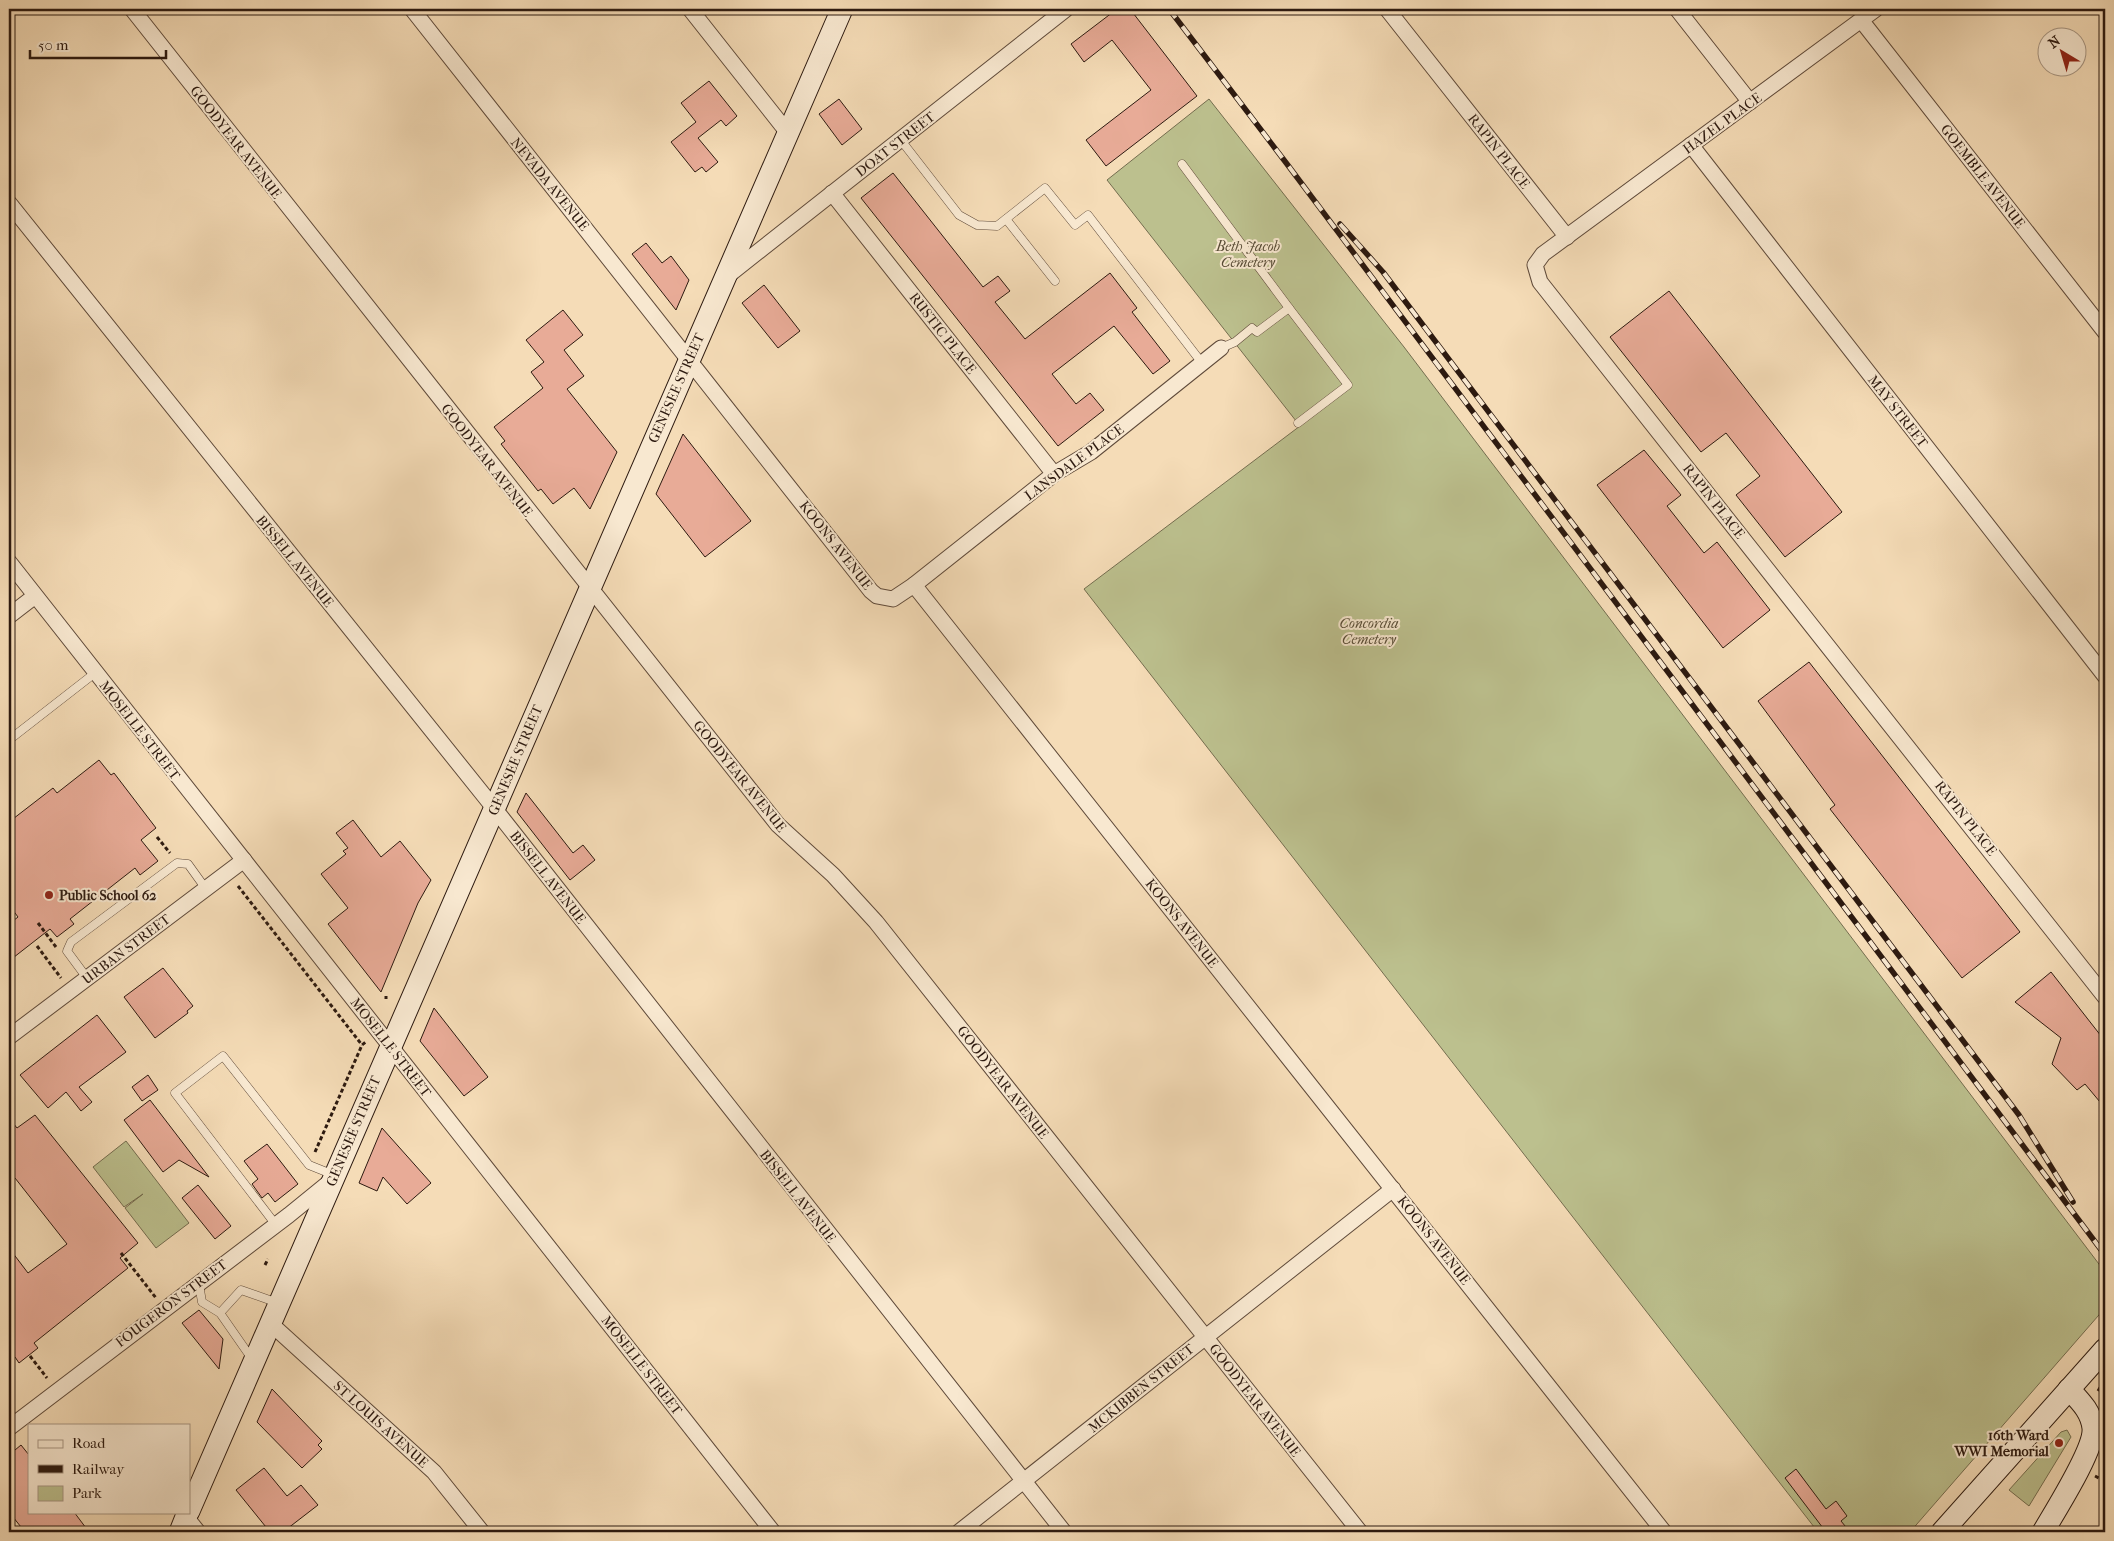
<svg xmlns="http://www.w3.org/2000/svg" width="2114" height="1541" viewBox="0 0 2114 1541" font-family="'IM FELL French Canon',serif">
<rect width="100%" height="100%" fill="#f5dcb7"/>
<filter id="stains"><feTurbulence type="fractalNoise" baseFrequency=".004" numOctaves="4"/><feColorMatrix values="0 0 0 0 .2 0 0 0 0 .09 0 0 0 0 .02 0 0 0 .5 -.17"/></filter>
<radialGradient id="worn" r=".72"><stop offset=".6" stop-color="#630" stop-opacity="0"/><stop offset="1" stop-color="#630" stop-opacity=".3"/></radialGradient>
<!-- green -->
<g fill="#bcc08e" stroke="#746d4f">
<polygon points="1209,99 1404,347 2105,1272 2105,1308 1910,1532 1818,1532 1084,589 1300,426 1107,180"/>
<polygon points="126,1141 189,1223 156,1248 125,1208 143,1194 124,1207 93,1167"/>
<polygon points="2067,1430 2071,1437 2029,1506 2009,1490 2061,1432"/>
</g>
<!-- building -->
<g fill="#e8ab97" stroke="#2d1a10">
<polygon points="1117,9 1130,9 1197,96 1106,166 1086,140 1151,90 1112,40 1084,62 1071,44"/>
<polygon points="709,81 737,116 726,126 721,120 698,138 718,162 706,172 702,167 695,172 671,142 696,122 681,103"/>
<polygon points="839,99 862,129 842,145 819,114"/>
<polygon points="893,173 983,287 998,276 1010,291 995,302 1025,339 1110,273 1137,308 1132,312 1170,361 1153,374 1114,326 1052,374 1076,404 1090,393 1104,410 1058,446 861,198"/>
<polygon points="646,243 662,263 671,256 689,280 676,310 632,254"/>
<polygon points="764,285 800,331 778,348 742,303"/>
<polygon points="1669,291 1842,512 1785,557 1736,495 1760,476 1726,433 1701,452 1610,337"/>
<polygon points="563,310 583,335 564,350 584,376 567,389 617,452 590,509 574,488 553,504 541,489 538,491 501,444 505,441 494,427 543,388 531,372 544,362 526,340"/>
<polygon points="683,434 751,521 705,557 656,494"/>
<polygon points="1644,450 1681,495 1667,506 1704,553 1717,542 1770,610 1723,648 1597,485"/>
<polygon points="1809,662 2020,932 1962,978 1830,809 1835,805 1758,701"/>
<polygon points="99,760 111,775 114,773 156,828 141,840 158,861 140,875 135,868 70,919 74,924 57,937 50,929 9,961 9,924 18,917 9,905 9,822 53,788 57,793"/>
<polygon points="526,793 573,853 583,845 595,860 570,880 517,812"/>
<polygon points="353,820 381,857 400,841 431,880 418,903 381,992 328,924 348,908 321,874 346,854 343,851 348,848 336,833"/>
<polygon points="163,968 193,1006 187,1011 188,1013 155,1038 124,997"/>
<polygon points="2051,972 2105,1041 2105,1108 2085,1084 2077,1090 2052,1064 2061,1038 2015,1002"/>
<polygon points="434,1008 488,1077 464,1096 420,1041"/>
<polygon points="97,1015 126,1052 79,1087 92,1102 81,1111 66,1092 48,1108 20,1075"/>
<polygon points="148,1075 158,1090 142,1101 132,1087"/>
<polygon points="150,1100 209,1177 179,1160 163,1172 124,1120"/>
<polygon points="35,1115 138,1243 120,1258 128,1268 34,1343 38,1348 19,1363 15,1357 9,1362 9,1248 28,1273 67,1244 15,1178 9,1183 9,1118 17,1128"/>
<polygon points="382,1128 431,1183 407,1204 383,1177 377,1191 359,1183"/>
<polygon points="267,1144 298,1184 275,1202 268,1193 262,1198 252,1184 258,1179 244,1161"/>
<polygon points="198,1185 231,1226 215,1239 182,1198"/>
<polygon points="199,1310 223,1339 219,1369 182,1323"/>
<polygon points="272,1389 322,1441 318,1445 322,1449 302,1468 257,1422"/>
<polygon points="21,1445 29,1455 29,1512 74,1512 89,1532 25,1532 9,1512 9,1455"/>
<polygon points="264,1468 287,1496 301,1485 318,1505 283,1532 270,1532 236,1490"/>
<polygon points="1796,1469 1826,1509 1836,1501 1847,1516 1841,1521 1850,1532 1826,1532 1785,1478"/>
</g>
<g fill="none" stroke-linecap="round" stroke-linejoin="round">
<defs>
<g id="lane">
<polyline points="900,139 959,215 977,225 997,226 1045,188 1075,225 1088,215 1202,363"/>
<polyline points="1182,164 1289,308 1257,332 1252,328 1235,342 1221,348"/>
<polyline points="1006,219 1055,281"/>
<polyline points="1289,308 1348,385 1298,423"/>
<polyline points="9,740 95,673"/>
<polyline points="87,978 67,951 71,942 177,863 188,864 206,889"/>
<polyline points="276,1225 175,1093 223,1056 309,1165 334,1175"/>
<polyline points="199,1284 202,1302 220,1313 252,1359"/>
<polyline points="220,1313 241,1290 278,1303"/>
</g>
<g id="street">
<polyline points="132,9 778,825 833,875 876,922 1360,1532"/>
<polyline points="412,9 871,591 877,596 893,599 914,585 1664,1532"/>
<polyline points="690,9 788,133"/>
<polyline points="1387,9 1567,237"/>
<polyline points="1677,9 1750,102"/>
<polyline points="1876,9 1543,254 1535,265 1540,282 2105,997"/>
<polyline points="1861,20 2105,332"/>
<polyline points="1691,145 2105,676"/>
<polyline points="832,193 1054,474"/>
<polyline points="9,203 494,808 1064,1532"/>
<polyline points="726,277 1066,9"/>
<polyline points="9,562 773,1532"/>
<polyline points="914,585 1054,474 1091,452 1221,348"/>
<polyline points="9,616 35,596"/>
<polyline points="9,1037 244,860"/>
<polyline points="270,1323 434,1472 482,1532"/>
<polyline points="9,1428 289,1215 332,1180"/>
<polyline points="186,1517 198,1532"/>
<polyline points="959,1532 1393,1189"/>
</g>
<g id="secondary">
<polyline points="189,1511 842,9"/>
<polyline points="180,1532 188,1512"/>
<polyline points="1942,1532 2105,1349"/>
<path d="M2043,1532C2055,1511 2095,1449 2093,1428C2091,1411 2080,1401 2069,1389"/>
</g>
</defs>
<!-- lane casing -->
<use href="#lane" stroke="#5f4a3a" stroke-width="9"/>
<!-- street casing -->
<use href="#street" stroke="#5f4a3a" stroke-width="17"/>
<!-- secondary casing -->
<use href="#secondary" stroke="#2d1a10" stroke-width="23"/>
<!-- path -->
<g stroke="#2d1a10" stroke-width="3" stroke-dasharray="4 2.5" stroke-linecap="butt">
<polyline points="157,837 170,853"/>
<polyline points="238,886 362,1045"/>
<polyline points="38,923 56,947"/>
<polyline points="37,946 61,978"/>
<polyline points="386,996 386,999"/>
<polyline points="315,1152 362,1045 367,1041"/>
<polyline points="121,1253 156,1298"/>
<polyline points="265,1265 268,1259"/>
<polyline points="30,1356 47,1378"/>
<polyline points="2098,1391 2101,1386 2105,1389"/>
<polyline points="2095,1476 2105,1481"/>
</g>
<!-- lane -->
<use href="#lane" stroke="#f8e8d0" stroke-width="8"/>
<!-- street -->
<use href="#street" stroke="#f8e8d0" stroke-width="15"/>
<!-- secondary -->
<use href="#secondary" stroke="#f8e8d0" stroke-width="21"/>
<defs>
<g id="rail">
<polyline points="1169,9 1287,164 2105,1255"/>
<polyline points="1340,224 1383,272 2019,1115 2073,1202"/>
</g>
</defs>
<!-- rail casing -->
<use href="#rail" stroke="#2d1a10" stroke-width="5.5"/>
<!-- rail -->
<use href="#rail" stroke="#f8e8d0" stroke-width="4" stroke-dasharray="11" stroke-linecap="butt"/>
</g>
<!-- markers -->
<g fill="#8f2418" stroke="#f8e8d0" stroke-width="2">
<circle cx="49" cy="895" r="5"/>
<circle cx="2059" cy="1443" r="5"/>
</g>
<g text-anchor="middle" stroke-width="4" stroke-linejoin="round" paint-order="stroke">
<!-- street labels -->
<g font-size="14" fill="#2d1a10" stroke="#f8e8d0">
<text transform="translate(1722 123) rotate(-36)" y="5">HAZEL PLACE</text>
<text transform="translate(236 142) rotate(52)" y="5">GOODYEAR AVENUE</text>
<text transform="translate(895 144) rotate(-38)" y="5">DOAT STREET</text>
<text transform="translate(1499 151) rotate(52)" y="5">RAPIN PLACE</text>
<text transform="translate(1983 176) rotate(52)" y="5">GOEMBLE AVENUE</text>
<text transform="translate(550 184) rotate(51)" y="5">NEVADA AVENUE</text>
<text transform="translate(943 333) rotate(52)" y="5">RUSTIC PLACE</text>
<text transform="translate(676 388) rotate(-66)" y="5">GENESEE STREET</text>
<text transform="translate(1898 411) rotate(52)" y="5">MAY STREET</text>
<text transform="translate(487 460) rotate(52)" y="5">GOODYEAR AVENUE</text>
<text transform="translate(1074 462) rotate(-36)" y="5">LANSDALE PLACE</text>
<text transform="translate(1714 501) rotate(52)" y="5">RAPIN PLACE</text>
<text transform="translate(836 545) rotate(52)" y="5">KOONS AVENUE</text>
<text transform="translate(295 561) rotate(51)" y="5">BISSELL AVENUE</text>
<text transform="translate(140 730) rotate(52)" y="5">MOSELLE STREET</text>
<text transform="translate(515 760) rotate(-67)" y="5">GENESEE STREET</text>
<text transform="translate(740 776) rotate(51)" y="5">GOODYEAR AVENUE</text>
<text transform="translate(1966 818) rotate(52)" y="5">RAPIN PLACE</text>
<text transform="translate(548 877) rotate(52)" y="5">BISSELL AVENUE</text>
<text transform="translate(1182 923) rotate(52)" y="5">KOONS AVENUE</text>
<text transform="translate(126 949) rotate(-37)" y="5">URBAN STREET</text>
<text transform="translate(391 1047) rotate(52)" y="5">MOSELLE STREET</text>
<text transform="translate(1003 1082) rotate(52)" y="5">GOODYEAR AVENUE</text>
<text transform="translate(353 1131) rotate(-67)" y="5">GENESEE STREET</text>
<text transform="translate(798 1196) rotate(52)" y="5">BISSELL AVENUE</text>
<text transform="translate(1434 1240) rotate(52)" y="5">KOONS AVENUE</text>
<text transform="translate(171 1303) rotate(-37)" y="5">FOUGERON STREET</text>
<text transform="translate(642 1365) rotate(52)" y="5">MOSELLE STREET</text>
<text transform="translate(1141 1388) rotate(-39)" y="5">MCKIBBEN STREET</text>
<text transform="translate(1255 1400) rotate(52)" y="5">GOODYEAR AVENUE</text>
<text transform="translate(381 1424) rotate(42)" y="5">ST LOUIS AVENUE</text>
</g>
<!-- park labels -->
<g font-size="14" font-style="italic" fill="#584c36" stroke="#f8e8d0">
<text x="1248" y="251">Beth Jacob<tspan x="1248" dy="16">Cemetery</tspan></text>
<text x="1369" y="628">Concordia<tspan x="1369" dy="16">Cemetery</tspan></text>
</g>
<!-- poi labels -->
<g font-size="14" font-weight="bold" fill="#2d1a10" stroke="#f8e8d0" text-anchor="start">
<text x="59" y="900">Public School 62</text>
<text x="2049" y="1440" text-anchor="end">16th Ward<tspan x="2049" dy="16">WWI Memorial</tspan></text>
</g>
</g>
<!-- margin -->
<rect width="2114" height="1541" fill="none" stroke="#f5dcb7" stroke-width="30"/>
<rect x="10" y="10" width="2094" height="1521" fill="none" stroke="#2d1a10" stroke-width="2.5"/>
<rect x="15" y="15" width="2084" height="1511" fill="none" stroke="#2d1a10"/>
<!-- legend -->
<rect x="28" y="1424" width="162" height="90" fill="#f8e8d0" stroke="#a79683"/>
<rect x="38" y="1440" width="25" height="8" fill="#f8e8d0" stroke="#a79683"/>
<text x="72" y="1448" font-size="15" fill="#2d1a10">Road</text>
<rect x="38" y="1465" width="25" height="8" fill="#2d1a10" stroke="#a79683"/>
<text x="72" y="1474" font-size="15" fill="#2d1a10">Railway</text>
<rect x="38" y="1486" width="25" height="15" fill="#bcc08e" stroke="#a79683"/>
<text x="72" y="1498" font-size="15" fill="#2d1a10">Park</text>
<!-- north arrow -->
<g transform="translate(2062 52) rotate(322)"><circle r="24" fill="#f8e8d0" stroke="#a79683"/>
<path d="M0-4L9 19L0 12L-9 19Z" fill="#8f2418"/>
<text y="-8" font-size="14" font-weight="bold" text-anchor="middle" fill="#2d1a10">N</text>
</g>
<!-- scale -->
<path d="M30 50v8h136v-8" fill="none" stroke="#2d1a10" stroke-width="2.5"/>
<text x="38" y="50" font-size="15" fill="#2d1a10" stroke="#f8e8d0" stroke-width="4" paint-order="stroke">50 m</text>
<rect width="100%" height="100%" filter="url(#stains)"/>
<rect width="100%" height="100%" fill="url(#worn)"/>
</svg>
